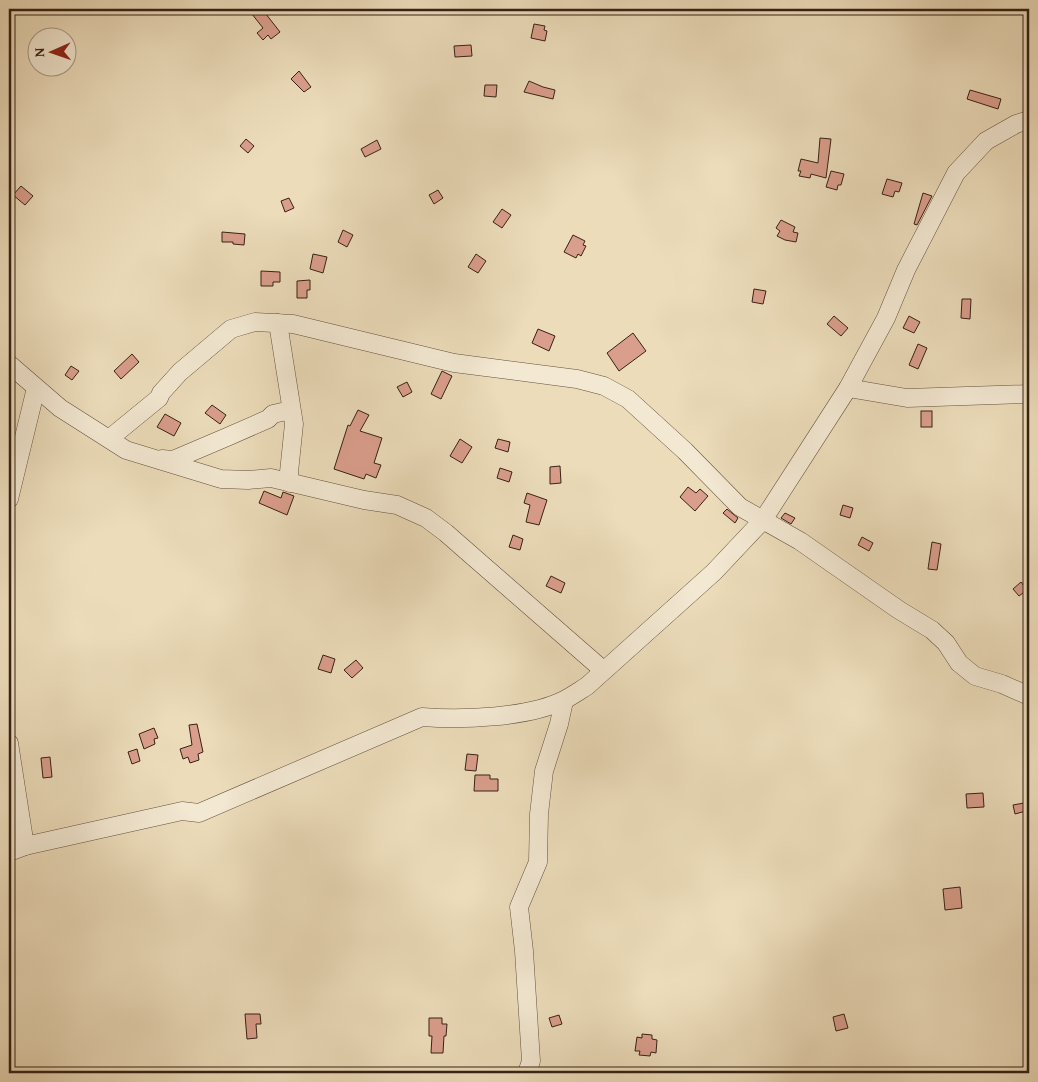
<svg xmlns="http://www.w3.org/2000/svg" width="1038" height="1082" viewBox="0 0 1038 1082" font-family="'Gentium Book Plus',serif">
<rect width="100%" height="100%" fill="#ecdcba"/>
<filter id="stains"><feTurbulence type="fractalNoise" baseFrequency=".004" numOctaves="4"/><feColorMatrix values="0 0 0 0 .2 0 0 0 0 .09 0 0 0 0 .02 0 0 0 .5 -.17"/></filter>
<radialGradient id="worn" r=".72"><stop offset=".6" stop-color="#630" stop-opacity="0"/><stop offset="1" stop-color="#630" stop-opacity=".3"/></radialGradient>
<!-- building -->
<g fill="#da9e8c" stroke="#362115">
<polygon points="248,9 262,9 280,32 271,39 268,35 263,40 257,33 263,28"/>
<polygon points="534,24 545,26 544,30 547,31 545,41 531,38"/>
<polygon points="471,45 472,56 455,57 454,46"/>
<polygon points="299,71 311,87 304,92 291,79"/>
<polygon points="529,81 543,87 555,90 553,99 524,92"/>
<polygon points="485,85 497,85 496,97 484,96"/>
<polygon points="970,90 1001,99 998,109 967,99"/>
<polygon points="820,138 831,139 826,178 811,174 810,178 799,176 801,171 798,171 801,159 818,163"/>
<polygon points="246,139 254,146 248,153 240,146"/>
<polygon points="377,140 381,149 365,157 361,149"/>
<polygon points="831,171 844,174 841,185 838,185 837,190 826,187"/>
<polygon points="887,179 902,183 899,192 895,191 893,197 882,194"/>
<polygon points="21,186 33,196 25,205 13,195"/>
<polygon points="438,190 443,198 434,204 429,195"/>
<polygon points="923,193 932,196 917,225 914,224"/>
<polygon points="289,198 294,208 285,212 281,201"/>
<polygon points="502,209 511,215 502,228 493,222"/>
<polygon points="781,220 795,227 793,232 798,233 796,242 785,240 777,236 780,231 776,228"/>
<polygon points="343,230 353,235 347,247 338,242"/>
<polygon points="222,232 245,234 244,245 233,244 233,242 222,242"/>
<polygon points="573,235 585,241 583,245 586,246 581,256 578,254 576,258 564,252"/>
<polygon points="313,254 327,257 323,273 310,269"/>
<polygon points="476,254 486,261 478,273 468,267"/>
<polygon points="261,271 280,272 280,282 273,282 273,286 261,286"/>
<polygon points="310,280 310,290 307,290 307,298 297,298 297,281"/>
<polygon points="754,289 766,291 763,304 752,302"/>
<polygon points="962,299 971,299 970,319 961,318"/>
<polygon points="834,316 848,328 841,336 827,324"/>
<polygon points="909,316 920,322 914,333 903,328"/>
<polygon points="538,329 555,336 549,351 532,343"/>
<polygon points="633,333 646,351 619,371 607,353"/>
<polygon points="918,344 927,348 918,369 909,365"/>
<polygon points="132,354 139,362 121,379 114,371"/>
<polygon points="71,366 79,371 72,380 65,375"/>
<polygon points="442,371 452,376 441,399 431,394"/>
<polygon points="407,382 412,392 403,397 397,387"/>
<polygon points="212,405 226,415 220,424 205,413"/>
<polygon points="358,410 369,415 360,431 382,438 374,463 381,465 376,478 366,474 364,479 334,469 348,425 350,426"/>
<rect x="921" y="411" width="11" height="16"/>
<polygon points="165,414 181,423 174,436 157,427"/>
<polygon points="460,439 472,447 462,463 450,456"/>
<polygon points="498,439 510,442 508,452 495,448"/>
<polygon points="560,466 561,483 550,484 550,467"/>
<polygon points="500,468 512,472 509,482 497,478"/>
<polygon points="688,487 696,493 700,489 708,496 695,511 680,497"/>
<polygon points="264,491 281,498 283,492 294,496 287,515 259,503"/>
<polygon points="527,493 547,500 539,525 526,522 530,505 524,503"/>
<polygon points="843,505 853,508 850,518 840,515"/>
<polygon points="727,509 738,518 735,523 723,513"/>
<polygon points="785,513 795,518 791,524 781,518"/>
<polygon points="513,535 523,539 520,550 509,547"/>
<polygon points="862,537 873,543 869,551 858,545"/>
<polygon points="932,542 941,544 937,570 928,569"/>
<polygon points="551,576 565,583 561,593 546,586"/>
<polygon points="1021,582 1027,590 1019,596 1013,589"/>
<polygon points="323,655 335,659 331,673 318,669"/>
<polygon points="356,660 363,668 352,678 344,670"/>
<polygon points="197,724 203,752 198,754 199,760 190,763 188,757 183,759 180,749 192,745 189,725"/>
<polygon points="154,728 158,738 154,739 155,744 144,749 139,734"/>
<polygon points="137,749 140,761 132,764 128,752"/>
<polygon points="467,754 478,755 476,771 465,770"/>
<polygon points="50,757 52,777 43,778 41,758"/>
<polygon points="475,775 490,775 490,779 498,779 498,791 474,791"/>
<polygon points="983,793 984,807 967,808 966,794"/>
<polygon points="1024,803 1026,811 1015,814 1013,805"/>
<polygon points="960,887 962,908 945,910 943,889"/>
<polygon points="245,1014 260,1014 261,1024 256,1024 257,1038 247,1039"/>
<polygon points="844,1014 848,1028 836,1031 833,1017"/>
<polygon points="559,1015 562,1024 552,1027 549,1018"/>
<polygon points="429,1018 442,1018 442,1024 447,1024 446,1036 444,1036 443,1053 431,1053 432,1036 429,1036"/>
<polygon points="642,1034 652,1035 652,1039 657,1040 656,1053 651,1052 650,1056 639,1055 640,1051 635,1051 637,1037 642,1038"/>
</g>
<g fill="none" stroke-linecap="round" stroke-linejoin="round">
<defs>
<g id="minor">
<polyline points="278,323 294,424 289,472 290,483"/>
<polyline points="9,364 60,408 126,450 221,479 248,480 271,478 364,500 397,505 426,518 446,533 603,670"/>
<polyline points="848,388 907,398 1029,394"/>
<polyline points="110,438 159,398 161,393 180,372 231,329 255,322 293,324 454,363 577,379 604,386 628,399 685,451 740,507 800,541 899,610 932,630 946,643 959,663 975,676 1002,684 1029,696"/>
<polyline points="162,459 173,460 227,437 268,419 273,414 291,410"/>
<polyline points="9,499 36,388"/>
<polyline points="9,743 25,846"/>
<path d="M9,852L25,846L182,811L199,813L422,717C461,720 528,718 564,700C572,696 579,691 587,686L714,572L763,520L848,388L886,318L906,270L956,173L986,141L1016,124L1029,120"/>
<polyline points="527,1073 531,1061 524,951 519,907 538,862 539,814 544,771 559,724 564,701"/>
</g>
</defs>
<!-- minor casing -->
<use href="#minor" stroke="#64503e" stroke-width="19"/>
<!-- minor -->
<use href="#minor" stroke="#f3e8d2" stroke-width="18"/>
</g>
<!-- margin -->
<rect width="1038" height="1082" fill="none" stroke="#ecdcba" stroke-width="30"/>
<rect x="10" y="10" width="1018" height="1062" fill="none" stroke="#362115" stroke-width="2.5"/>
<rect x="15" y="15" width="1008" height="1052" fill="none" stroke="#362115"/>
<!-- north arrow -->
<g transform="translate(52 52) rotate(268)"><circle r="24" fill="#f3e8d2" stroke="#a79886"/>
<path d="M0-4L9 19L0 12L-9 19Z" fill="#8f2418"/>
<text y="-8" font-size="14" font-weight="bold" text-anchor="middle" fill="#362115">N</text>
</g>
<rect width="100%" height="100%" filter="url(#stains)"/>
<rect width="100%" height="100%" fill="url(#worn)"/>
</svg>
